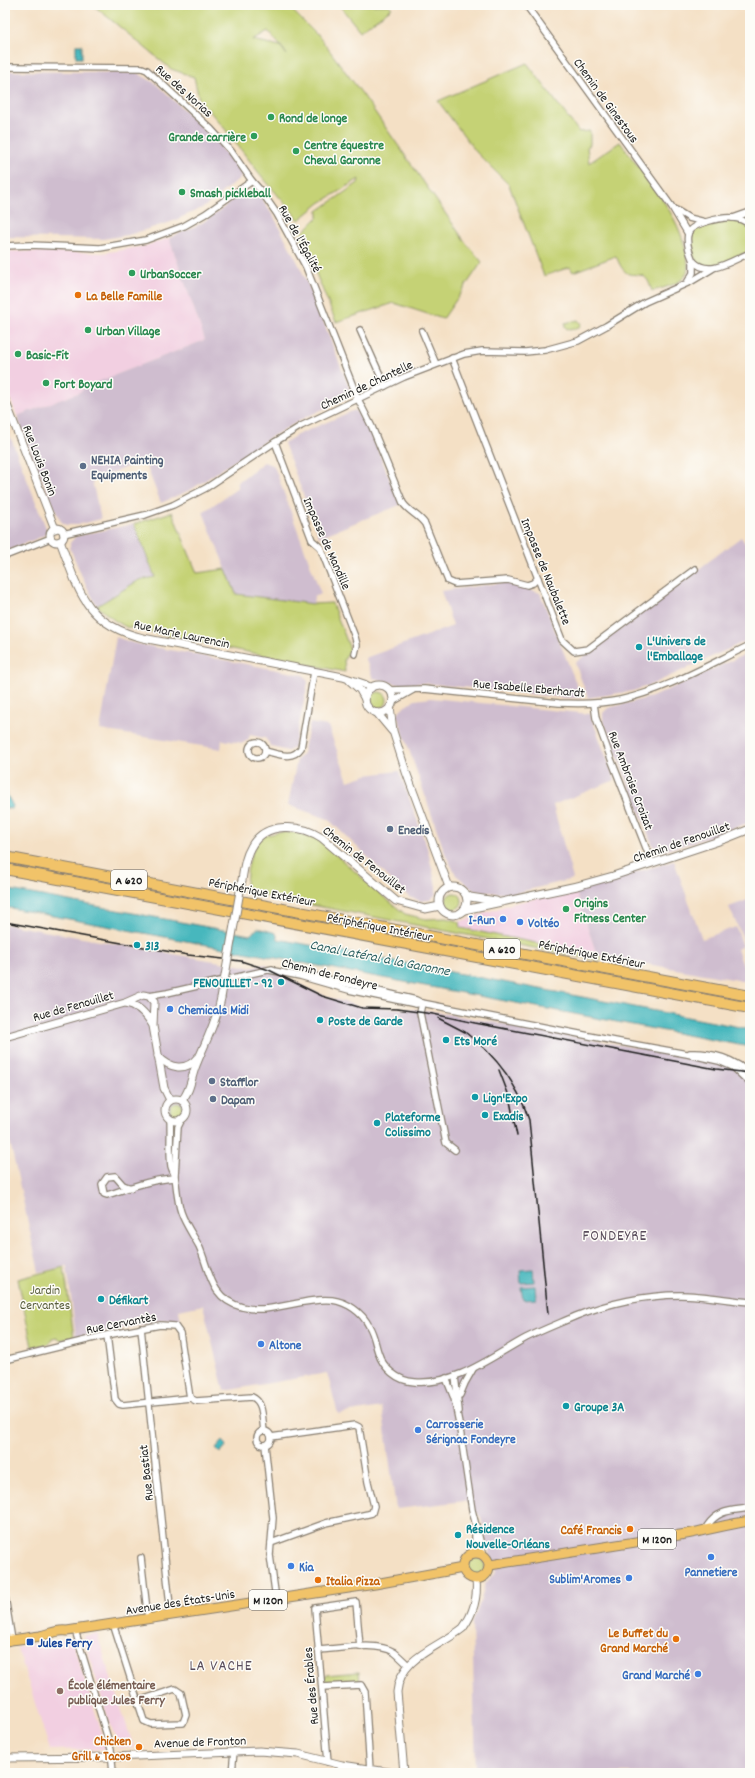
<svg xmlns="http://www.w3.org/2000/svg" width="755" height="1778" viewBox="0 0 755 1778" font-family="Dekko,sans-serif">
<rect width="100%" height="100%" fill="#fdfcf7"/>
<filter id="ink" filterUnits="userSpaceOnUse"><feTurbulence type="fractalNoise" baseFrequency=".025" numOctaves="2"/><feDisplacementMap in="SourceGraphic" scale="8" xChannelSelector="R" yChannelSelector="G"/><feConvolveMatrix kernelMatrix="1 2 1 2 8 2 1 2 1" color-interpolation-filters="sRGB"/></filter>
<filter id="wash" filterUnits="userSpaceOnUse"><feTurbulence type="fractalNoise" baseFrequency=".012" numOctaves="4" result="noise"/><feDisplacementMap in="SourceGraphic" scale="16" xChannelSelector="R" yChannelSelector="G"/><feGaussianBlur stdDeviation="0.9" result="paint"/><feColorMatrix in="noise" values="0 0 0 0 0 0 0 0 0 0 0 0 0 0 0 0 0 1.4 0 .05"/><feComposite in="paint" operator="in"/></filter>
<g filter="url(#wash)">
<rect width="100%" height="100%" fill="#f4e0c5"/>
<!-- built -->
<g fill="#f2cfe1">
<polygon points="169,238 205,340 90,385 78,393 17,416 5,386 5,251 103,253 145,246"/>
<polygon points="575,890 597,955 460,928 459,922 511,904"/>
<polygon points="97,1634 106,1662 134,1748 119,1748 106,1712 83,1636"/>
<polygon points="71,1638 99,1724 107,1749 50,1750 17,1647"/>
</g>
<!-- industrial -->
<g fill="#cfbdcf">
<polygon points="5,71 137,73 155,83 212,136 241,172 241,177 204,207 171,222 128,235 103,239 5,237"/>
<polygon points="248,190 258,193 275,219 298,263 314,297 349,388 348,396 345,399 306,417 269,438 192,489 161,503 144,460 92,481 101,519 77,525 66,525 63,523 60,520 33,459 17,416 78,393 90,385 205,340 169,238 200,224 217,213 243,192"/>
<polygon points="355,410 370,431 400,505 319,537 284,443 297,435"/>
<polygon points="5,423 46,528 46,533 43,536 5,552"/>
<polygon points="264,462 274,466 321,594 314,597 313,604 236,594 203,512 238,488 238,482"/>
<polygon points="134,524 155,578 139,580 97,606 83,579 70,548 70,543 76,536"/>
<polygon points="741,537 750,551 750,639 653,684 633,691 588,698 575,663"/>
<polygon points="507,582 540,593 582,698 565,698 423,683 397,684 373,678 365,658 453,626 441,591"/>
<polygon points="116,637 133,643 304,675 308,682 294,748 288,751 272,747 265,738 250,735 248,740 243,743 222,740 221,749 100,730"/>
<polygon points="750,652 750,822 707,838 660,852 653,846 603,720 603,713 608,708 652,697"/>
<polygon points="431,698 590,714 615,780 553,805 573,879 511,894 475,891 456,875 446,856 397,715 401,709 415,700"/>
<polygon points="310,723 328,726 348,781 366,775 399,771 427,847 436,886 436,894 430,900 421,901 409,897 328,819 288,805 297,760 303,753"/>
<polygon points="674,861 702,939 736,927 743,946 737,949 749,982 597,955 575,890"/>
<polygon points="750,899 750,944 746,945 729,907"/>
<polygon points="5,924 155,951 250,967 265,964 306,988 331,998 358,1006 426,1010 750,1068 750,1773 476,1773 472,1623 480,1603 485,1584 496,1571 488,1548 481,1517 465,1501 396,1509 382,1407 338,1414 327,1373 224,1391 203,1305 179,1310 181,1323 167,1320 76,1337 67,1266 39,1272 10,1142 5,1143"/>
</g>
<!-- green -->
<g fill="#c5d274" stroke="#707748" fill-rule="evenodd">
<path d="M93,5H287L320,38L363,95L466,243L482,262L443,319L394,303L336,322L300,235L318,217V211L358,183L359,179L320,203L299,220L259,173L225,129L199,99L194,77L171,69ZM268,31L284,50L287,55L280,46L253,40Z"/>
<polygon points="339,5 389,5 392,8 360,31"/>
<path d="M527,63L579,132L590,131V145L587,147L589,163L620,142C645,177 681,214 687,258C688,263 689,271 685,276C679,285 662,288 652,291C649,283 648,276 639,275C636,274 632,275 629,274C622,271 619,263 616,256L573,272L570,267L544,276L509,185L477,153L438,101Z"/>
<path d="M724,220C734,220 741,222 750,227V251L712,267L698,264C691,254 688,241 692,230Z"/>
<polygon points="578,320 581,324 579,328 569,330 565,327 565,323"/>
<polygon points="172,512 197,573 226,569 236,594 313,604 332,603 350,649 344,660 345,672 126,627 114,620 97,606 139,580 155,577 134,524"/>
<circle cx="379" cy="700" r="8"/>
<path d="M281,832L300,833L318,839L385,898L405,914L426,919L446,918L460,922L461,928L601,956V961L245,892C247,875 248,846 265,836C270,834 276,833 281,832Z"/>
<circle cx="454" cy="901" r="8"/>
<circle cx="177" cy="1110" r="7"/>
<polygon points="64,1267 74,1337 61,1340 57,1337 52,1338 49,1344 32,1347 18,1279"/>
<circle cx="476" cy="1567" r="9"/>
<polygon points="359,1672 360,1682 325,1684 325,1675"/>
</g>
<!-- water -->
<g fill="#47b7bd" stroke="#326a6c">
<rect x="76" y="45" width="6" height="13"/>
<polygon points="5,781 7,795 13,806 12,809 5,808"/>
<polygon points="5,889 250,935 258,928 276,933 278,939 750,1029 750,1047 5,907"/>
<polygon points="533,1269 534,1282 521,1283 520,1270"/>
<polygon points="535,1286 536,1299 523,1300 521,1287"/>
<polygon points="223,1441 227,1445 220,1453 216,1449"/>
</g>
</g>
<g filter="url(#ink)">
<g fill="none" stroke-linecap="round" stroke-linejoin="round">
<defs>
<g id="minor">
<polyline points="526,5 672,207 688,234"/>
<polyline points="5,67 142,68 147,70 211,129 231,151 252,181"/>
<polyline points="676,210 689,218 705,222"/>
<polyline points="733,218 750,212"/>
<path d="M750,225C745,221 739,218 733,218C723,217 690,223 688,234C686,242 690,254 693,261C709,278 732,260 750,253"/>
<path d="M5,246L30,245L100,248L146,240L184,226L205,214L252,181L261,191L277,214L306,267L358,399L372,427L403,503C409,512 419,515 425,524L448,581L455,584L508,580L527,585L533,583L538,578"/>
<polyline points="688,281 693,273 693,261"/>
<polyline points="360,330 385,386"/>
<polyline points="422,331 436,364"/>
<polyline points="452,358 562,640 574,651 588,649 695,569"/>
<polyline points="275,442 312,540 320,547 355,637 357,645 355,654"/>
<polyline points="63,534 145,515 173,505 206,488 275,442 301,426 404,377 464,354 482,351 525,352 545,350 578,341 606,326 645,302 692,281 712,269"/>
<polyline points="5,556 51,538"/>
<path d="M389,690L424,689L559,703C580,704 600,704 620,700C666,690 708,665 750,645"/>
<polyline points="392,702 413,690"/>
<polyline points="594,704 596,718 611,759 652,863"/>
<circle cx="257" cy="750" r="8"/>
<path d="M265,751C278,754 292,761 301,748L314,672"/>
<polyline points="269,970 300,976 349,990 416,1004 422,1003 620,1042 687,1054 719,1061 733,1067 750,1083"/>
<polyline points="302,973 416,1000 422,1003"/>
<polyline points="149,996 167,993 272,969"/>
<polyline points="422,1003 420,1013 446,1143 455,1150"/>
<path d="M690,1053C711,1052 736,1059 750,1075"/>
<path d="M170,1119C171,1134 169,1151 171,1166C172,1170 174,1173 175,1177C177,1188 177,1200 181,1212C185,1224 193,1235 199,1246C210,1271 210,1299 242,1307C271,1315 302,1297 332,1300C347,1302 362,1312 369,1326C374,1334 375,1343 378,1352C383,1368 397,1381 415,1382C457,1385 491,1357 526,1338C542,1330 560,1323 576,1316C608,1303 646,1295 680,1295C703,1295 727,1300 750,1302"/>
<polyline points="175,1175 178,1127 182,1119"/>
<path d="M131,1188L123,1185L115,1176L107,1177L102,1184L104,1194L107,1195C129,1188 152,1179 175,1178"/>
<polyline points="141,1328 171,1615"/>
<polyline points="5,1360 107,1335 160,1325 175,1326 180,1333 190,1398 123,1405 119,1404 115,1399 107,1335"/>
<polyline points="455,1376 459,1411"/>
<polyline points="446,1378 454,1398 459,1423 472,1510 484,1556"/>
<polyline points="460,1395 465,1383 473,1369"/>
<path d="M190,1398L196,1401L252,1397C264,1402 262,1419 264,1431"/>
<circle cx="264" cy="1438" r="7"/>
<polyline points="265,1445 273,1518 270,1555 276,1599"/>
<path d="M708,1530L707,1526C719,1509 732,1511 750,1508"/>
<polyline points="271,1543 326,1523 368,1514 372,1513 374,1506 368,1482 359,1427 355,1425 271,1437"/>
<polyline points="472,1554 475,1540 475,1532"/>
<polyline points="141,1558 148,1619"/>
<polyline points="5,1597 12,1640"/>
<polyline points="114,1624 115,1630 144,1721 151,1724 183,1723 186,1715 181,1693 175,1689 138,1701"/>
<polyline points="75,1630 111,1749 113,1773"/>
<path d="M318,1650C339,1649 376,1641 394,1652C399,1656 403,1660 408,1665"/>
<polyline points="322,1687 361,1685 365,1692 370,1770"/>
<polyline points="328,1762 315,1608 356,1602 360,1647"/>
<polyline points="232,1773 234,1751"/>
<polyline points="339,1773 342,1765"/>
</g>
<g id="tertiary">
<polyline points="5,400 55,529"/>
<circle cx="57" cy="535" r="7"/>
<path d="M60,541C79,591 85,624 143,638L343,677L364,684L371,688"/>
<polyline points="350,681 360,690 365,699"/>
<circle cx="379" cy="699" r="14"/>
<polyline points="390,707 393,731 406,772 449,887"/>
<polyline points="377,713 392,731"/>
<path d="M242,880C244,868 245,857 251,847C265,821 301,824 322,838L396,901L425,909L440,906"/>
<circle cx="453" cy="901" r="14"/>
<polyline points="466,894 470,897 496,901"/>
<polyline points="464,910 577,886 613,876 725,839 750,829"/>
<path d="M126,1003C138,1005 146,1014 152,1024"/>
<polyline points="5,1037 125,1003 143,995 149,996 154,1002 153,1026 164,1088 170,1100"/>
<path d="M158,1056C170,1069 186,1072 198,1057"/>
<circle cx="176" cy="1110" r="11"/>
<path d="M182,1100C190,1092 191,1079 195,1068C204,1044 216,1024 221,998"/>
<polyline points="5,1758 113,1757 259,1751 298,1754 342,1765 394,1773"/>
<path d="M404,1773L397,1692C400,1657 438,1648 463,1628C473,1614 478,1598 476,1580"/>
</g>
<g id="primary">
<circle cx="476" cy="1566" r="13"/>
<path d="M490,1565L686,1534C708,1530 728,1524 750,1521"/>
<path d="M5,1641C17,1639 28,1638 40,1636C50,1634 57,1629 67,1631L375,1584L463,1568"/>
</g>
<g id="motorway">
<polyline points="5,857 750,996"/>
<polyline points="5,869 750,1008"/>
</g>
</defs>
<!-- minor casing -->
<use href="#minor" stroke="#887e70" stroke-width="8"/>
<!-- tertiary casing -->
<use href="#tertiary" stroke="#887e70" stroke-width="9"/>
<!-- primary casing -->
<use href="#primary" stroke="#887e70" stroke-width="11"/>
<!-- motorway casing -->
<use href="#motorway" stroke="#887e70" stroke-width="12"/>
<!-- minor -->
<use href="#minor" stroke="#fff" stroke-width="5.5"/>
<!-- tertiary -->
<use href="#tertiary" stroke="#fff" stroke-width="7"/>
<!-- primary -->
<use href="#primary" stroke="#f1c369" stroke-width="9"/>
<!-- motorway -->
<use href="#motorway" stroke="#f1c369" stroke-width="10"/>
<!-- rail -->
<g stroke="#1c1c1c" stroke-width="1.5">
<polyline points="5,922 188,955 241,961 269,970 322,996 362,1008 397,1009 433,1014 475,1023 716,1069 750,1073"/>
<polyline points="438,1018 465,1032 478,1043"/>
<path d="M474,1039C501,1062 519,1087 529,1120L548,1314"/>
<polyline points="499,1070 509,1096 517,1136"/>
</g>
<defs>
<polyline id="tertiary-bridge" points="221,998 242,880"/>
</defs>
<!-- tertiary-bridge casing -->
<use href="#tertiary-bridge" stroke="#887e70" stroke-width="9" stroke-linecap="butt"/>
<!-- tertiary-bridge -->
<use href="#tertiary-bridge" stroke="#fff" stroke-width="7"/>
</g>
</g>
<!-- markers -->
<g fill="#2e9e5b" stroke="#fdfcf7" stroke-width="1.5">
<circle cx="271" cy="117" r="4"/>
<circle cx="254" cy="136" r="4"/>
<circle cx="296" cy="151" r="4"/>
<circle cx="182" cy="192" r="4"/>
<circle cx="132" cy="273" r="4"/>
<circle cx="88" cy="330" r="4"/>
<circle cx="18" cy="354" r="4"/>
<circle cx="46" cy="383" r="4"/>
<circle cx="566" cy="909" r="4"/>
</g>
<g fill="#e8710a" stroke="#fdfcf7" stroke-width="1.5">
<circle cx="78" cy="295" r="4"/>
<circle cx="630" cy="1529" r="4"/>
<circle cx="318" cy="1580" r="4"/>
<circle cx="676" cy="1639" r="4"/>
<circle cx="139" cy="1747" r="4"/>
</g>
<g fill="#5c6f8a" stroke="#fdfcf7" stroke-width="1.5">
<circle cx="83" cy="466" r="4"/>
<circle cx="390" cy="829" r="4"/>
<circle cx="212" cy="1081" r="4"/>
<circle cx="213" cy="1099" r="4"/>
</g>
<g fill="#0f9aa8" stroke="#fdfcf7" stroke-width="1.5">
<circle cx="639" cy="647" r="4"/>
<circle cx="137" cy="945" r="4"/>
<circle cx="281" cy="982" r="4"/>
<circle cx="320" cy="1020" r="4"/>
<circle cx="446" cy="1040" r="4"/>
<circle cx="475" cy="1097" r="4"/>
<circle cx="485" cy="1115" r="4"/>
<circle cx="377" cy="1123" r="4"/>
<circle cx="101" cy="1299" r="4"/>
<circle cx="566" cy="1406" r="4"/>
<circle cx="458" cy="1535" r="4"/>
</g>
<g fill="#3f7fe0" stroke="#fdfcf7" stroke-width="1.5">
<circle cx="503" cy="919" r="4"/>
<circle cx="520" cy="922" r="4"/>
<circle cx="170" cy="1009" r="4"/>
<circle cx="261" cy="1344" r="4"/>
<circle cx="418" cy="1430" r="4"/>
<circle cx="711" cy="1557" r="4"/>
<circle cx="291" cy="1566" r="4"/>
<circle cx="629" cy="1578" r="4"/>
<circle cx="698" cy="1674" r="4"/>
</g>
<rect fill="#1a4fb4" stroke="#fdfcf7" stroke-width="1.5" x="26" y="1638" width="8" height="8" rx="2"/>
<circle fill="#8d6e63" stroke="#fdfcf7" stroke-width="1.5" cx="60" cy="1691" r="4"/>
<g text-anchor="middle" stroke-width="3" stroke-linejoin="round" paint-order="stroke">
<!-- shield labels -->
<g fill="#fdfcf7" stroke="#605f5e" stroke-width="1">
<rect x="111" y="870" width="36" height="20" rx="3"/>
<rect x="484" y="939" width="36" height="20" rx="3"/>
<rect x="638" y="1529" width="38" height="20" rx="3"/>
<rect x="249" y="1590" width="38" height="20" rx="3"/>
</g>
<g font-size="12" font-weight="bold" fill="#1c1c1c">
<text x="129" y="884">A 620</text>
<text x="502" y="953">A 620</text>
<text x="657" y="1543">M 120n</text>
<text x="268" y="1604">M 120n</text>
</g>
<!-- street labels -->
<g font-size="13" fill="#1c1c1c" stroke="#fdfcf7">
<text transform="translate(185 90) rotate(42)" y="5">Rue des Norias</text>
<text transform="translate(607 100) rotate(54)" y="5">Chemin de Ginestous</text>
<text transform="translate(301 238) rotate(61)" y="5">Rue de l'Égalité</text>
<text transform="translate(366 384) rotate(-25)" y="5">Chemin de Chantelle</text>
<text transform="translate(41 460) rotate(69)" y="5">Rue Louis Bonin</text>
<text transform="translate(328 543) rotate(66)" y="5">Impasse de Mandille</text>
<text transform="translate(547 571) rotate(68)" y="5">Impasse de Naubalette</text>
<text transform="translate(182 633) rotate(12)" y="5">Rue Marie Laurencin</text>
<text transform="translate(529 687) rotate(5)" y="5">Rue Isabelle Eberhardt</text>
<text transform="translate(632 780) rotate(69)" y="5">Rue Ambroise Croizat</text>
<text transform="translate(681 841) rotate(-19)" y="5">Chemin de Fenouillet</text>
<text transform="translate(365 859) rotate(38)" y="5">Chemin de Fenouillet</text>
<text transform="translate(262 891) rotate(11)" y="5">Périphérique Extérieur</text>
<text transform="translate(380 926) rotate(11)" y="5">Périphérique Intérieur</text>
<text transform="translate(592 953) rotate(11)" y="5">Périphérique Extérieur</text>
<text transform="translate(330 973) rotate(14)" y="5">Chemin de Fondeyre</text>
<text transform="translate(73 1005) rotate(-16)" y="5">Rue de Fenouillet</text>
<text transform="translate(121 1322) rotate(-11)" y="5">Rue Cervantès</text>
<text transform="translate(145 1473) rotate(-96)" y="5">Rue Bastiat</text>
<text transform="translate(180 1601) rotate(-9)" y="5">Avenue des États-Unis</text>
<text transform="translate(310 1686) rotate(-95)" y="5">Rue des Érables</text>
<text transform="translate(200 1741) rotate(-2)" y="5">Avenue de Fronton</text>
</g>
<!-- leisure labels -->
<g font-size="13" font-weight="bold" fill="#27864d" stroke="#fdfcf7" text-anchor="start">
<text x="279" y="122">Rond de longe</text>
<text x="246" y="141" text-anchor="end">Grande carrière</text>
<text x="304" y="149">Centre équestre<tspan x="304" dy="15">Cheval Garonne</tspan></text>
<text x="190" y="197">Smash pickleball</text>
<text x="140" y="278">UrbanSoccer</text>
<text x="96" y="335">Urban Village</text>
<text x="26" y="359">Basic-Fit</text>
<text x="54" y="388">Fort Boyard</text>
<text x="574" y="907">Origins<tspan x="574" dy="15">Fitness Center</tspan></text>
</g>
<!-- food labels -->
<g font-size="13" font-weight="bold" fill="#c56008" stroke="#fdfcf7" text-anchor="end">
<text x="86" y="300" text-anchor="start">La Belle Famille</text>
<text x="622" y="1534">Café Francis</text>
<text x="326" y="1585" text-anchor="start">Italia Pizza</text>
<text x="668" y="1637">Le Buffet du<tspan x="668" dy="15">Grand Marché</tspan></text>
<text x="131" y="1745">Chicken<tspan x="131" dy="15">Grill &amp; Tacos</tspan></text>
</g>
<!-- service labels -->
<g font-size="13" font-weight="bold" fill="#4e5e75" stroke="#fdfcf7" text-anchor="start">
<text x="91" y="464">NEHIA Painting<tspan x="91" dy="15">Equipments</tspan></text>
<text x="398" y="834">Enedis</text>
<text x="220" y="1086">Stafflor</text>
<text x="221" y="1104">Dapam</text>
</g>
<!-- culture labels -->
<g font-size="13" font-weight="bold" fill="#0d838f" stroke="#fdfcf7" text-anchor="start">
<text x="647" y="645">L'Univers de<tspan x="647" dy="15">l'Emballage</tspan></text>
<text x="145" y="950">313</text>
<text x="273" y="987" text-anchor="end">FENOUILLET - 92</text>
<text x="328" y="1025">Poste de Garde</text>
<text x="454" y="1045">Ets Moré</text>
<text x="483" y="1102">Lign'Expo</text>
<text x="493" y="1120">Exadis</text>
<text x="385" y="1121">Plateforme<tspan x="385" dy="15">Colissimo</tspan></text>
<text x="109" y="1304">Défikart</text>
<text x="574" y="1411">Groupe 3A</text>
<text x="466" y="1533">Résidence<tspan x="466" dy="15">Nouvelle-Orléans</tspan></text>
</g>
<!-- shop labels -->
<g font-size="13" font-weight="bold" fill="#366cbe" stroke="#fdfcf7" text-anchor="start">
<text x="495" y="924" text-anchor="end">I-Run</text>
<text x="528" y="927">Voltéo</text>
<text x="178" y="1014">Chemicals Midi</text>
<text x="269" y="1349">Altone</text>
<text x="426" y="1428">Carrosserie<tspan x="426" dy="15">Sérignac Fondeyre</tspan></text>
<text x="299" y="1571">Kia</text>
<text x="711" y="1576" text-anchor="middle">Pannetiere</text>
<text x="621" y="1583" text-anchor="end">Sublim'Aromes</text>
<text x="690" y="1679" text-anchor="end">Grand Marché</text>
</g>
<!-- park labels -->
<g font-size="13" fill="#575c3b" stroke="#fdfcf7">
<text x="45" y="1294">Jardin<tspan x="45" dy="15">Cervantes</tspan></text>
</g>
<!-- transit labels -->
<g font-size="13" font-weight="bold" fill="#164399" stroke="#fdfcf7" text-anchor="start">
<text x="38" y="1647">Jules Ferry</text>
</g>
<!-- education labels -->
<g font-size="13" font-weight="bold" fill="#785e54" stroke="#fdfcf7" text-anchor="start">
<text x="68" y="1689">École élémentaire<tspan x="68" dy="15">publique Jules Ferry</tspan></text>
</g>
<!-- water labels -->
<g font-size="14" font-style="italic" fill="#2f6264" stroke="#fdfcf7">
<text transform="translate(380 957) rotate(11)" y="5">Canal Latéral à la Garonne</text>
</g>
<!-- quarter labels -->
<g font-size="15" letter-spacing="1" fill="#5a4d5c" stroke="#fdfcf7">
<text x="615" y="1240">FONDEYRE</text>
<text x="221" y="1670">LA VACHE</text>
</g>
</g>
<!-- margin -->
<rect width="755" height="1778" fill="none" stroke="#fdfcf7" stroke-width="20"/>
</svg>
